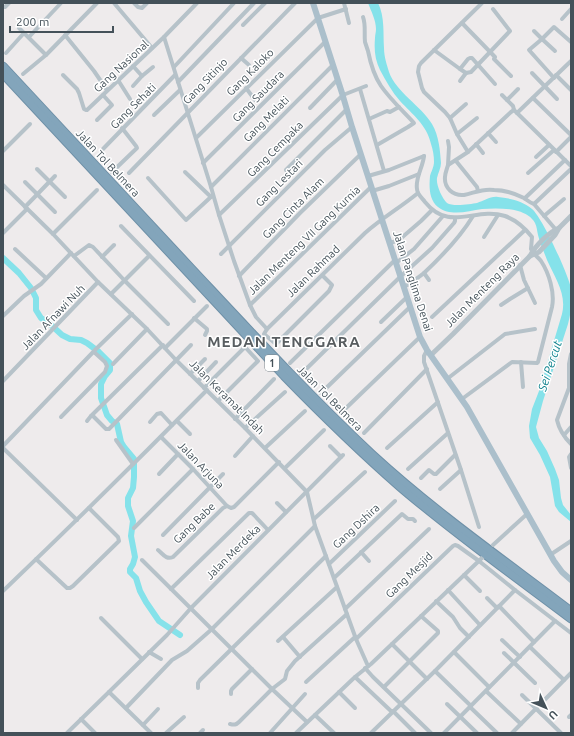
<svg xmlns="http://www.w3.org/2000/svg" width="574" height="736" viewBox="0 0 574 736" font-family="Ubuntu,sans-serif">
<rect width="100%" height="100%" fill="#eeebec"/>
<!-- water -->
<path fill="#85e2ea" d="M368,3H378C385,17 383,33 384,48C384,57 387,65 389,72C396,92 421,106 432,124C439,136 440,150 441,163C441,168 438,173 437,178C436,185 442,198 447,203C453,207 471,204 477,203C484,201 490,196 498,197C509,198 523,201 532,209C542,217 568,274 571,288C573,299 571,313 568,324L543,401L536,427L539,438L547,451L555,469L559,480L561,498L563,505L571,515V522L559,512L555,506L550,477L540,455L530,438L529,426L532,409L539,391L562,314C567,294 555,278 547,260C544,252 540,243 538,235C537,231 537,227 535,223C532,217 525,213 518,211C507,208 494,208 482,209C468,211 451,217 438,207C429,200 429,187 430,176C431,172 434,167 434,162C434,156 433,150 431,144C427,125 412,114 400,101C392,92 386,81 380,70C375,60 374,50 375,38C375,35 376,32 376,29C376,20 371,11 368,3Z"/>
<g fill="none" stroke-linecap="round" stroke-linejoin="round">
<!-- river -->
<polyline stroke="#85e2ea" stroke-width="6" points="3,258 19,273 31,288 36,298 36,310 41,318 50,324 62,335 70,339 81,340 87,343 99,352 110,363 110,370 105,376 101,384 101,398 107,415 112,421 117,424 121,442 124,447 134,459 134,477 133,488 128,498 128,506 133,521 131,536 135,557 133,564 130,569 130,572 136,578 140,591 146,602 159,621 180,635"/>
<defs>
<g id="motorway">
<path d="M3,66C66,134 129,201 192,269C251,332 309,395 372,454C434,511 504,560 571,611"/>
<path d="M3,74L284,376C321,414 360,452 400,487C455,534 514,576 571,619"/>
</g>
</defs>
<!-- motorway casing -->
<use href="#motorway" stroke="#6e90a7" stroke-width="9"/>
<!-- minor -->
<g stroke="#b6c2c9" stroke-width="4">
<polyline points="114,3 152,48"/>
<polyline points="134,3 138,7 142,8 147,3"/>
<polyline points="344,3 349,23"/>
<polyline points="5,7 9,3"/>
<path d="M363,17C366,25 364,33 365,42C366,45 367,48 368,51C370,61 375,77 381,86C390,99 403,111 414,123L408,127L377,145"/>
<polyline points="562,19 571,9"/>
<polyline points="462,23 495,57 494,59 511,76"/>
<polyline points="243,25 265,3"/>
<polyline points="19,28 46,55 97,3"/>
<polyline points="534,31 542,39 529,50 554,78"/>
<polyline points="65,35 94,71 107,90"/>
<polyline points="29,37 61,3"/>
<polyline points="164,37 211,187 219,215 234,261 250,305 256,317 267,329"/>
<polyline points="434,50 460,69 468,59 470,58 472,58 495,84"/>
<polyline points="555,51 542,39 554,27 571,42"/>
<polyline points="6,53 24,33"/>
<polyline points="241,58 249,65"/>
<polyline points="133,66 142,76 153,67"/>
<polyline points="174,67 234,3"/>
<polyline points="460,69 466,73 471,72 510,31 493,9"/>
<polyline points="532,73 557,99"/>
<polyline points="23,74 46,55"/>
<polyline points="63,75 77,89 79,93 84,109 86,110 87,110 164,37 197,3"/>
<polyline points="556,75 571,90"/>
<polyline points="118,80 130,99"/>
<polyline points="460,81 466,73"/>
<polyline points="178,82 254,3"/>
<polyline points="133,86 142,76"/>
<polyline points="246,88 255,100"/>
<polyline points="360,89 384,171"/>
<polyline points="502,95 513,106 514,110"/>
<polyline points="533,98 571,135"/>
<polyline points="507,100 518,89"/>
<polyline points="310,108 338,79"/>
<polyline points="517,113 571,61"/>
<polyline points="154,115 180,90"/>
<polyline points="450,118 466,104"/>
<polyline points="369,119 387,111 390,112 399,107"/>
<polyline points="97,120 112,105 103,95"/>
<polyline points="488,133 496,142"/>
<polyline points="457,134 477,118"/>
<polyline points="196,138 318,18 346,9"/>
<polyline points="448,141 449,147 448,165 468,152 511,112 514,110 571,166"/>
<polyline points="476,144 483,153"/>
<polyline points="103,149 175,75"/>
<polyline points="3,151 30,124"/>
<polyline points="468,152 457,134 450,118 445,112 424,92 422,88 418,72 419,66 421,63 482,3"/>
<polyline points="556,152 571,137"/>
<path d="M424,156C423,167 415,178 417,189C417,194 422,198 425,202C450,233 475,206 505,216C516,220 525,228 532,237L531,249C533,254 538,257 541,261C549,273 555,293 552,307L538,362L537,363L512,362L462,399"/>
<polyline points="536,157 549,145"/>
<polyline points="456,161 477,187 478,191"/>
<polyline points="203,163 325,42"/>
<path d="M448,165C447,169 445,173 445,177C444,188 453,196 464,195C474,193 483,188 494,190C504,190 514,193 524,198C527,200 530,203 534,204L557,231"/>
<polyline points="37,169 65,197"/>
<polyline points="286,170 347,109"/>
<polyline points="112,172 137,148 136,146 122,128"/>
<polyline points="185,172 211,197"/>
<polyline points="129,173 295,3"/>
<polyline points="528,173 554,150"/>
<polyline points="368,176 389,170 424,156"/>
<polyline points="148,178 186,220 213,195"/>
<polyline points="25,182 55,212"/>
<polyline points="3,185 53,234 98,282 147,329 176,360 245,428 307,492 315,526 356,639 368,666"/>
<polyline points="211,187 333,65"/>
<polyline points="372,191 389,186 419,174"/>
<polyline points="525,198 565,160"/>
<polyline points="534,204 571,169"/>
<polyline points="25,207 55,176"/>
<polyline points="219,215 343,95 366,86"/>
<polyline points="544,216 564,199"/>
<polyline points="121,226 194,301"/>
<polyline points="3,233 27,209"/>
<polyline points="53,234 97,190"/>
<polyline points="484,237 498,215"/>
<polyline points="390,243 399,240 421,221 432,210"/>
<polyline points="15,249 46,278"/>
<polyline points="221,254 325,150 352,127"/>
<polyline points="74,256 89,245 93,247 125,281 168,324"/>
<polyline points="102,257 114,245"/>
<polyline points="396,263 414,249 443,216"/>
<polyline points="520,265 524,280 535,303"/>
<polyline points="424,273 429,280"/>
<path d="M322,275L332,285L329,291L276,344L264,334L267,329L365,233C382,218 401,207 418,193"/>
<polyline points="239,276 300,213 361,154"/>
<path d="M404,287C410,283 418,278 424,273C441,257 461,236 473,216"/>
<polyline points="111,294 149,256"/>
<polyline points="250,305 371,187"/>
<polyline points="501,305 510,299 528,288"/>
<polyline points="3,316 24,296 41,284 71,253"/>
<polyline points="432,317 525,230"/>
<polyline points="194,318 207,329 207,331 205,335"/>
<polyline points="381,322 407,297"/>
<polyline points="165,348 207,306"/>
<polyline points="427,350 424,356 424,362 461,470 479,527"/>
<path d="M571,354L569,364V388L557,420C559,429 564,437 571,444"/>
<polyline points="521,362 523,387"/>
<polyline points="290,363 395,260"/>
<polyline points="113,364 147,329"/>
<polyline points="190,374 205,359"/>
<polyline points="301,374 400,277 432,248 454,223 455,221 455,218"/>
<polyline points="447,379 505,334 535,329"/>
<polyline points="3,381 98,282"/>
<polyline points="198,381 216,362"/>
<polyline points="204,388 245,347 258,361"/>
<polyline points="321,393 410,307"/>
<polyline points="218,401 257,362"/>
<polyline points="345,409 420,337"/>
<polyline points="91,416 163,345"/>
<polyline points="61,417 105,372 107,366 105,362 94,352"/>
<polyline points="235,419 274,379"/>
<polyline points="87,421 91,416 93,416 106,429 109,429 191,345"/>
<polyline points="177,421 190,434"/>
<polyline points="150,422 157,414 161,413 172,425"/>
<polyline points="245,428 285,392"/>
<polyline points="364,433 427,369"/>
<polyline points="564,435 571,427"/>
<polyline points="161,437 193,469 227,506"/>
<polyline points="116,440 133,464"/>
<polyline points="3,446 97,348 132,314"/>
<polyline points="330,446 341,457"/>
<polyline points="3,448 77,520"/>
<polyline points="265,448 305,411"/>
<polyline points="387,448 438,402"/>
<polyline points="571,454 569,457 571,468"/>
<polyline points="235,456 253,436"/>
<polyline points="285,468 324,430"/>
<polyline points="408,469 448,433"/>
<polyline points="159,474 178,454"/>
<polyline points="421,478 429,470 434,474 436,474 455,455"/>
<polyline points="440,489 461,470"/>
<polyline points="277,503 286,512"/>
<polyline points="314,519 365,472"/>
<polyline points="134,528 193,469"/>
<polyline points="163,535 223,474"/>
<polyline points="493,545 527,514"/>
<path d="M158,550C163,554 166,560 173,557L223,508L227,506L231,508L234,507L279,462"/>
<polyline points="361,552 369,561"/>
<polyline points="550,555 571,541"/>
<polyline points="36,559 67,588 70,588 73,586 119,541 118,537 89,508"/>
<path d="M142,560L272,689L239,722C236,725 234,725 230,724"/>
<polyline points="329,564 395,501"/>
<polyline points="464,575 480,591"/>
<polyline points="334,578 402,514 408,519 413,519 415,521"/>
<polyline points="171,589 249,513 252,513 254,515 268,530"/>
<polyline points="448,590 480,625"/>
<path d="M3,591C72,525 140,458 207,390"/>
<polyline points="487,598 497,608"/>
<polyline points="436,601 453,617 460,628 469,637"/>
<polyline points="499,606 534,642"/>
<polyline points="345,609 429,529"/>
<polyline points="101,618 142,659"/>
<polyline points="283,637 300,657"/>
<polyline points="356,639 453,546 455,545 458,546 479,561 515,590 571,633"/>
<polyline points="502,640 520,657"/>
<polyline points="278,641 337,587"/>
<polyline points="392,644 427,679"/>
<polyline points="530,647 564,680"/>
<polyline points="149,652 161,659"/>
<polyline points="454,652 489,687"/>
<polyline points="504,653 535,683"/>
<polyline points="365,668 373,677 431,733"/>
<polyline points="435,671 471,706"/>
<polyline points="355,677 392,712"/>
<polyline points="306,682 355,637"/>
<polyline points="384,687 438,633 438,631 421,616"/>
<polyline points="198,688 198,683 200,680 326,556"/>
<polyline points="486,691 521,724"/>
<polyline points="339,692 355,708"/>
<polyline points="231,694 231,691 232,689 252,669"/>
<polyline points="522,695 561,733"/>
<polyline points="447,704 477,733"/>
<polyline points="470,707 497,733"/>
<polyline points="126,708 172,660 187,651 212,629 315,526"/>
<polyline points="393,711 415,733"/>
<polyline points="315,715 334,733"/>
<polyline points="569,717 571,715"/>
<polyline points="81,719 95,733"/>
<polyline points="307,722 272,689 285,679 287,671 295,661 347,614"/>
<polyline points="143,725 158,709"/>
<polyline points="67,733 109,692"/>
<polyline points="151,733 109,692 167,635 191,608 343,455"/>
<polyline points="166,733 184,717"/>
<polyline points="200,733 203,730"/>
<polyline points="270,733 305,694"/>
<polyline points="296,733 355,677 371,664 392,644 483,557"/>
<polyline points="371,733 435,671 515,590"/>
<polyline points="444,733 555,621"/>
<polyline points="512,733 571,673"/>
</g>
<!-- tertiary -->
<g stroke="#b6c2c9" stroke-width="5">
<polyline points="530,256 539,252 555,235 559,228 571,216"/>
<path d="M431,355L453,334L530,256C535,246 549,232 559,228"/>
</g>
<!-- primary -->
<polyline stroke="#abbfcb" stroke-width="6" points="313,3 342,93 352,127 420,337 427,350 467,407 554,561 562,572 571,580"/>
<!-- motorway -->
<use href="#motorway" stroke="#83a5bb" stroke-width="7"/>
</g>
<g text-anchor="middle" stroke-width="3" stroke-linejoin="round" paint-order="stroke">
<!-- shield labels -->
<rect fill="#fff" stroke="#7c858b" stroke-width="1" x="265" y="355" width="14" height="16" rx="3"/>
<g font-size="10" font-weight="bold" fill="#445159">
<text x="272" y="367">1</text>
</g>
<!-- street labels -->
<g font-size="11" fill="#445159" stroke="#fff">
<text transform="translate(121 66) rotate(-43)" y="4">Gang Nasional</text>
<text transform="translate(250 72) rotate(-45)" y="4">Gang Kaloko</text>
<text transform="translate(205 81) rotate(-46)" y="4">Gang Sitinjo</text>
<text transform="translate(258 96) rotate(-45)" y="4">Gang Saudara</text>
<text transform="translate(133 106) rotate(-45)" y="4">Gang Sehati</text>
<text transform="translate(266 119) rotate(-45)" y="4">Gang Melati</text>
<text transform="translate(275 149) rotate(-45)" y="4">Gang Cempaka</text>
<text transform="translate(108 163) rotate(47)" y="4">Jalan Tol Belmera</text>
<text transform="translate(279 183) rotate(-45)" y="4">Gang Lestari</text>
<text transform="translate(293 208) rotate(-45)" y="4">Gang Cinta Alam</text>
<text transform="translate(304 240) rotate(-44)" y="4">Jalan Menteng VII Gang Kurnia</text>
<text transform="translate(313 271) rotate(-44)" y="4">Jalan Rahmad</text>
<text transform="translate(413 281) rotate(72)" y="4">Jalan Panglima Denai</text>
<text transform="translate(482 290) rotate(-45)" y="4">Jalan Menteng Raya</text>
<text transform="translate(53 317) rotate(-46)" y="4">Jalan Afnawi Nuh</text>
<text transform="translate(227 397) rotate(45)" y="4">Jalan Keramat Indah</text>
<text transform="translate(330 398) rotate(45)" y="4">Jalan Tol Belmera</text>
<text transform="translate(201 465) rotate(46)" y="4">Jalan Arjuna</text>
<text transform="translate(194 523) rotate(-44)" y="4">Gang Babe</text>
<text transform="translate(356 526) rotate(-43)" y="4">Gang Dshira</text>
<text transform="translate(233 552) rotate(-45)" y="4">Jalan Merdeka</text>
<text transform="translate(409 575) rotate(-44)" y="4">Gang Mesjid</text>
</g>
<!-- water labels -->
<g font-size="12" font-style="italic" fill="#0e828d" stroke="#fff">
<text transform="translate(550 366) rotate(-72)" y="4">Sei Percut</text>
</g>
<!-- district labels -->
<g font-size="15" font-weight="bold" letter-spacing="1" fill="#585d60" stroke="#fff">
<text x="284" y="347">MEDAN TENGGARA</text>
</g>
</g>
<!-- border -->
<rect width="574" height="736" fill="none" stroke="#445159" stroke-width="8"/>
<!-- north arrow -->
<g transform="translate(546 708) rotate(134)" stroke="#ffffff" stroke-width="3" paint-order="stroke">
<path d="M0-3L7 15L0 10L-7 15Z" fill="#445159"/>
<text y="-6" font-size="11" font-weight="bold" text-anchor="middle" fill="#445159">U</text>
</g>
<!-- scale -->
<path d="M10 26v6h103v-6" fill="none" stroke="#445159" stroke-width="2"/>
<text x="16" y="26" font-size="12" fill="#445159" stroke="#ffffff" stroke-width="3" paint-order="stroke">200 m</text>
</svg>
